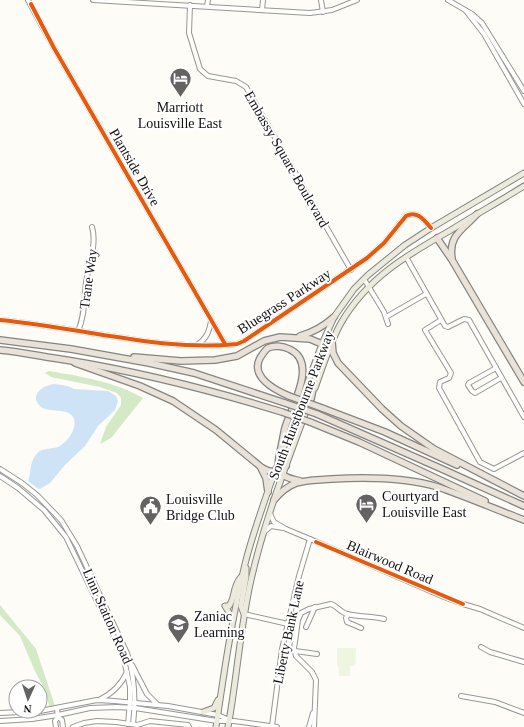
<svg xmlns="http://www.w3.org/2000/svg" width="524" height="727" viewBox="0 0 524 727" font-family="Georgia,serif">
<rect width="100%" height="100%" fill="#fdfcf7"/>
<!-- forest -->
<g fill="#d4e9c6">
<path d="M49,371C83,377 113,381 143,398L111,438L100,444L106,427L121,405V398L117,393L100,387L51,377L45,373Z"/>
<polygon points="0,605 36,649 55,706 49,706 46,692 34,669 20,636 0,615"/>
</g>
<!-- pitch -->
<polygon fill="#eef6e2" points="337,648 356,648 355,666 350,666 350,676 339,676 338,665 337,665"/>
<!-- water -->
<path fill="#cee4f6" d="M55,384L68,386L74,389L108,391L116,396L118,401L115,410L98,426L85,446L65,465L50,483L40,489L37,488L28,481C32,470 29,459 40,451C45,448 53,449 58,447C67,443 77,429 74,419C70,407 48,413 41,407C28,395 43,385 55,384Z"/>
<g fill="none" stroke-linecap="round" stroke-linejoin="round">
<defs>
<g id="minor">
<polyline points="28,0 54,48 225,344"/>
<polyline points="93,0 310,13 332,10 357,0"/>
<polyline points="321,0 323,12"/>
<polyline points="448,0 472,14 482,23 524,91"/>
<polyline points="190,5 189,33 200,69 208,76 236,81 246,87 351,270"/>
<polyline points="207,6 208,0"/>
<polyline points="262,10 263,0"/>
<polyline points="466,11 484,34 524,104"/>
<polyline points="406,257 445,326 448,327 464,319 469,320 524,417"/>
<polyline points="364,279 384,312 388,324"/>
<polyline points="386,317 426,294"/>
<path d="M0,320C31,323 61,328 91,333C140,341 188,349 237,344L244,341L367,258L384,243L406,216C417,210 424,220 431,228"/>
<polyline points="441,320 425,330 451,373 449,378 440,382 439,388 480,462 494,469 524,453"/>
<path d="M78,331C85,316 84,298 86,282C89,265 97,243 92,227"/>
<path d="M197,345C207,338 209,332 211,321"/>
<polyline points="496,368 469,383 468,385 472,391 475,393 501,378"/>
<path d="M0,469L22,483L37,495L61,520L77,546L127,653C135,677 136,699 133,724"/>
<polyline points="0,476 18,488 44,510 66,537 123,655 130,687 130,702 128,724"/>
<polyline points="270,513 272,518 274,522 286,529 310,539 444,597 463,604 480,609 524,628"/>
<polyline points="264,532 271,526 283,528"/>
<polyline points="244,614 288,624"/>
<polyline points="348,614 346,618 347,622 361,628"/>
<polyline points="306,627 315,607"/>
<polyline points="481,647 490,652 524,662"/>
<polyline points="295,651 317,654"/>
<polyline points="132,665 147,694 157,704"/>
<polyline points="461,696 495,702 524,713"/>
<path d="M99,700C112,694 121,685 127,672"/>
<polyline points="40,711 97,700 114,701 168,706 218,715 227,719"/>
<polyline points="0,713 39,711"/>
<polyline points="58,717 62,720 63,727"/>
<polyline points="0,721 32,719 58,715 90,708 117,707 135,708 217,721 234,721 277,727"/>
<polyline points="272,726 282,649 299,576 310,539"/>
<polyline points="56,727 55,721 58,717 57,708"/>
<polyline points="73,727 84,723 97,721 116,722 137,725 150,721 188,725 189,727"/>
<polyline points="309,727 313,713"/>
<path d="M314,727L316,680L312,672L296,656L294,648L295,642L298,620L301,613L309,609L331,604C337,606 340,612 347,614C359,617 372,616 384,619"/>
</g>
<g id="major">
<path d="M315,388C323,366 330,343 341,323C367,278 407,255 451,230C475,215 500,201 524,186"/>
<polyline points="283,449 322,344 334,317 354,289 368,275 405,245 431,228 524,173"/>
<polyline points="244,614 241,606 246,577 246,568"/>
<path d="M233,619L225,606H229C236,596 232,587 241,577"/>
<polyline points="203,712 214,708 218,700"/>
<path d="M216,727C224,672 232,618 245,564C253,532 265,500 276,468"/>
<path d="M228,727C237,678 240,628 251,580C265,518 288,460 310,401"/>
</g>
<g id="highway">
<polyline points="437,238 452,260 524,382"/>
<path d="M452,258C448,235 464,229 477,214"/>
<path d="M300,336C314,332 323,327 334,317"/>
<polyline points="0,340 71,349 149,363 194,373 285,403"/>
<polyline points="332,342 333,353 338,363 382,409 401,426 434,449 524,496"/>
<path d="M0,350C22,352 44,357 66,360C140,372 211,390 282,412"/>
<polyline points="134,357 181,361 215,360 237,356 264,341 280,337 310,339 322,344 324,351 316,375 311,399"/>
<path d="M75,363L140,386L173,401L216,430L261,467C270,473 277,473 286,466"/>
<path d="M289,396C275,390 250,377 260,358C262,355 265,350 268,348C274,345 283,346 289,349C319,362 291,407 285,428C283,436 282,444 280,452C279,458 277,465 279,470C283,478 293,479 300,481"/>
<polyline points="322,408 385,432 457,465"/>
<polyline points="317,414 442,469 524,506"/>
<polyline points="310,422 359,442 485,501"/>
<polyline points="261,468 266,478 268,492"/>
<path d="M274,500C292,478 306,481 332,479C367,477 404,477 438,487C467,497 495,509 524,520"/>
</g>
</defs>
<!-- minor casing -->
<use href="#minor" stroke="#979795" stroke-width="6"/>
<!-- major casing -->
<use href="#major" stroke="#858482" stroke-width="7"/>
<!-- highway casing -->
<use href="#highway" stroke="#858482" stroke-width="8"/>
<!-- minor -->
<use href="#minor" stroke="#fffffe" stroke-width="4"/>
<!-- major -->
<use href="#major" stroke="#eceadc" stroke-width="5"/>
<!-- highway -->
<use href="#highway" stroke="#e9e2d8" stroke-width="5.5"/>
<defs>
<g id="highway-bridge">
<polyline points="289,396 322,408"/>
<polyline points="285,403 317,414"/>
<polyline points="282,412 310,422"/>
</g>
</defs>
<!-- highway-bridge casing -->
<use href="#highway-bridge" stroke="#858482" stroke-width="8" stroke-linecap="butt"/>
<!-- highway-bridge -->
<use href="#highway-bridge" stroke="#e9e2d8" stroke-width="5.5"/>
<defs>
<g id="cycleway">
<polyline points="31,4 54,48 225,344"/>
<path d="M0,320C31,323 61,328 91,333C140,341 188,349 237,344L244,341L367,258L384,243L406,216C417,210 424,220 431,228"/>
<polyline points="316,542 463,604"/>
</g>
</defs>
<!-- cycleway casing -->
<use href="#cycleway" stroke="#fff" stroke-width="6"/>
<!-- cycleway -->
<use href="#cycleway" stroke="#e8590c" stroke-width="4"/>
</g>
<!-- icons -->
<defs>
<symbol id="hotel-pin" viewBox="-11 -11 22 30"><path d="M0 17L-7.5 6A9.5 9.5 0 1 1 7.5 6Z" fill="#646362" stroke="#fff"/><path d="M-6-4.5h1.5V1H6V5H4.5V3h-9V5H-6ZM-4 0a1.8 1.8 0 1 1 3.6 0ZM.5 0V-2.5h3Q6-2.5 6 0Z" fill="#fff"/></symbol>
<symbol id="civic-pin" viewBox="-11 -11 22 30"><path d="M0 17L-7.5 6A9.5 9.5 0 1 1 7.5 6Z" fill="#646362" stroke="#fff"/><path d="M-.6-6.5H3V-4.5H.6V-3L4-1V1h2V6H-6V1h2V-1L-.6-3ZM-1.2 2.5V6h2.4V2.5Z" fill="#fff"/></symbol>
<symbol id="school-pin" viewBox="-11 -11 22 30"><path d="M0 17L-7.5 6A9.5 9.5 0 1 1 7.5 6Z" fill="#646362" stroke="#fff"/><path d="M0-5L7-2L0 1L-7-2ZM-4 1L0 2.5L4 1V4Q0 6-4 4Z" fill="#fff"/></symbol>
</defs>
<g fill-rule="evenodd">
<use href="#hotel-pin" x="168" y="66" width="25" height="34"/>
<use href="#hotel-pin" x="354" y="492" width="25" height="34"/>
<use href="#civic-pin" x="138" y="494" width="25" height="34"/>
<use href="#school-pin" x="166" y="612" width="25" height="34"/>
</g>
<g text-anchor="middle" stroke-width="4" stroke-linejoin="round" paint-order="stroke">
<!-- poi labels -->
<g font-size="14" fill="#111" stroke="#fff" text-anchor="start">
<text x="180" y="112" text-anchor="middle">Marriott<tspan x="180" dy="16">Louisville East</tspan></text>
<text x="382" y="501">Courtyard<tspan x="382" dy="16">Louisville East</tspan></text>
<text x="166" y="504">Louisville<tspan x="166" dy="16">Bridge Club</tspan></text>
<text x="194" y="621">Zaniac<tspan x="194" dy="16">Learning</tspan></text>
</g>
<!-- street labels -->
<g font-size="14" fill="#111" stroke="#fff">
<text transform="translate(287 159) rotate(60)" y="5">Embassy Square Boulevard</text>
<text transform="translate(135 167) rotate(60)" y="5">Plantside Drive</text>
<text transform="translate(88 279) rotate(-82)" y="5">Trane Way</text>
<text transform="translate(284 301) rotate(-33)" y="5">Bluegrass Parkway</text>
<text transform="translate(301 405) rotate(-69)" y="5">South Hurstbourne Parkway</text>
<text transform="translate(390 562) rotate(23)" y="5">Blairwood Road</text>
<text transform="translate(108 616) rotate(66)" y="5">Linn Station Road</text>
<text transform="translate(288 632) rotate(-78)" y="5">Liberty Bank Lane</text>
</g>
</g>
<!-- north arrow -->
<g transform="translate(28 699) rotate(183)"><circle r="19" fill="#ffffff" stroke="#a0a0a0"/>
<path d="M0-3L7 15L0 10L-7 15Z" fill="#646362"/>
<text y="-6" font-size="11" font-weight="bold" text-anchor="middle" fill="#111111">N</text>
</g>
</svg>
